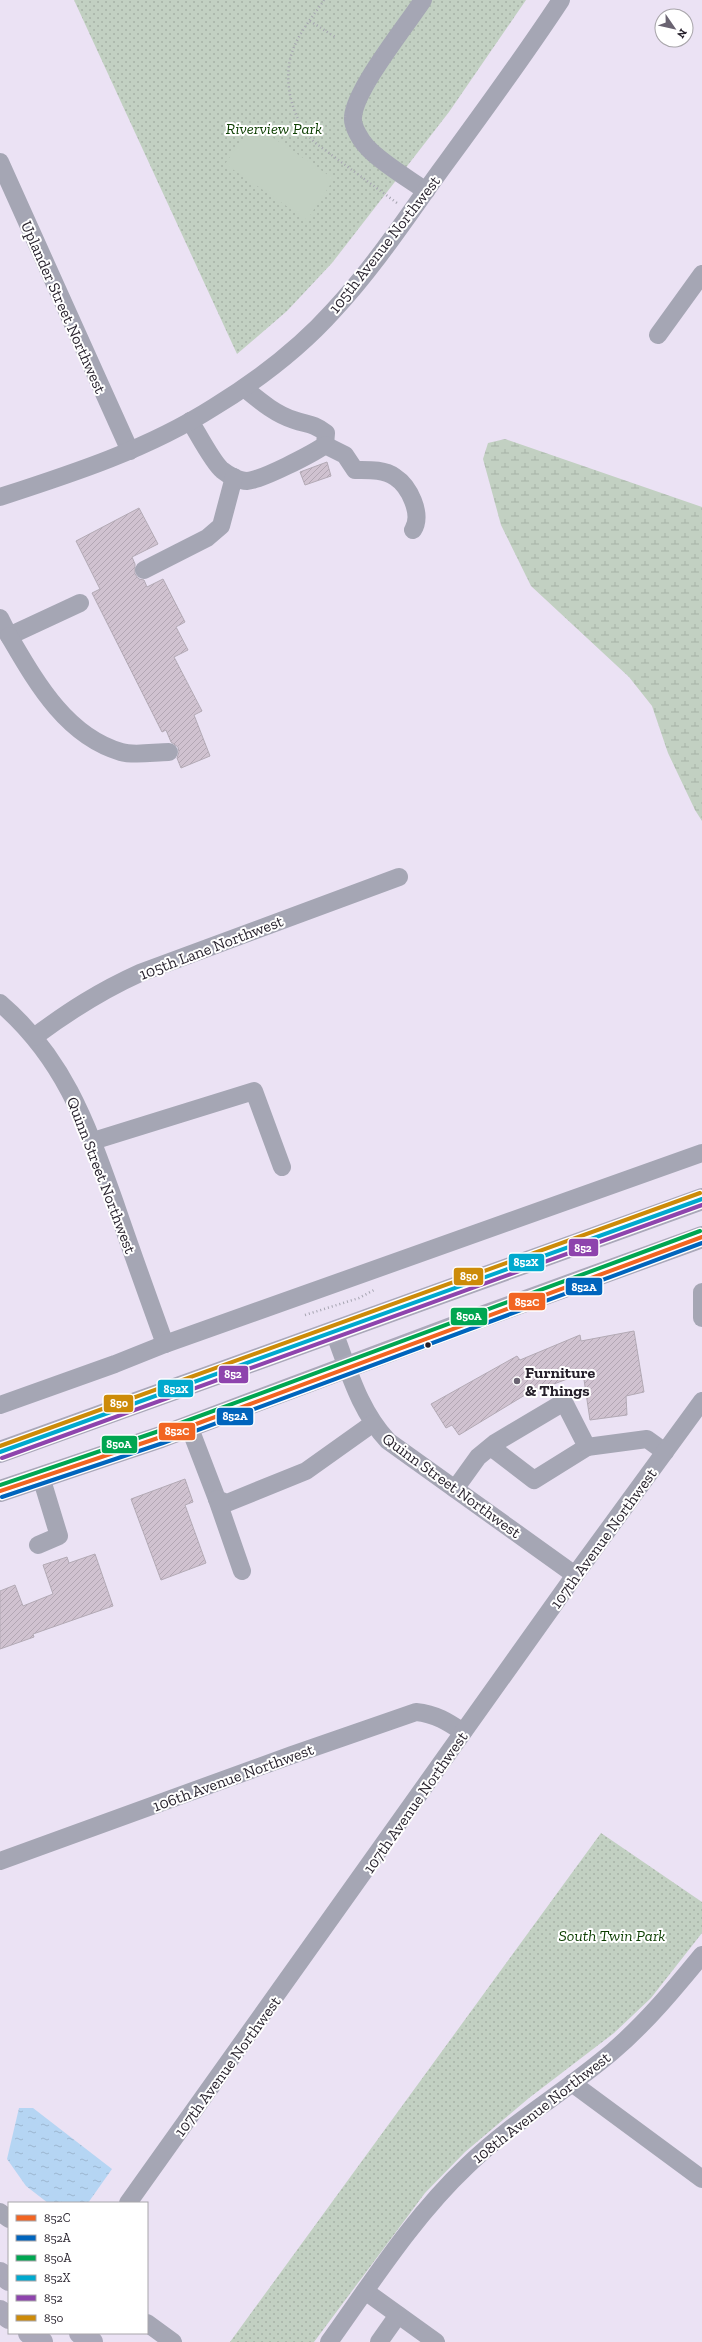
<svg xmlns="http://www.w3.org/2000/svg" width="702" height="2342" viewBox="0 0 702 2342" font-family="'Zilla Slab',serif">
<defs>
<pattern id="wetland-marsh" width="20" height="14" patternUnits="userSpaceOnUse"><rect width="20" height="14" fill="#c2d0c2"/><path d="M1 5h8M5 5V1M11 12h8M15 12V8" fill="none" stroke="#a7b2a7"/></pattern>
<pattern id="park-dots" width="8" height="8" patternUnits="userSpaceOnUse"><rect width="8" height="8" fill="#c2d0c2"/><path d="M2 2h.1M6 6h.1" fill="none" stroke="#a7b2a7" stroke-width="1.8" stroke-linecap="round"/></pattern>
<pattern id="water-ripples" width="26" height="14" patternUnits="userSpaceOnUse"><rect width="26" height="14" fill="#b5d5f3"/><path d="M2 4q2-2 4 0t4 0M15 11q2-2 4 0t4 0" fill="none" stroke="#9cb6d0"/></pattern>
<pattern id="building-hatch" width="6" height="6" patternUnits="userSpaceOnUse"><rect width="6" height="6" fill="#d0c2d0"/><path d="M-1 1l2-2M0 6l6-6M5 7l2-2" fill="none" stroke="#b2a6b3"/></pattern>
</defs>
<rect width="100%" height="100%" fill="#ebe2f4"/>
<!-- wetland -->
<polygon fill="url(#wetland-marsh)" points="505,439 702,507 702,821 695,810 668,753 652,706 629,677 531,586 501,525 483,459 488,443"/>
<!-- park -->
<g fill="url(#park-dots)">
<polygon points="74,0 526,0 449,112 332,263 287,311 237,354"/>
<polygon points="601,1833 702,1902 702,1933 651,1998 614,2033 529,2098 465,2152 425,2193 314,2342 230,2342"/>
</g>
<!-- pitch -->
<polygon fill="#c2d0c2" points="253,124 334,179 307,220 225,164"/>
<!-- water -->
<polygon fill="url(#water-ripples)" points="19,2108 33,2108 112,2169 88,2203 48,2203 26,2186 7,2159"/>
<!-- building -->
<g fill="url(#building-hatch)" stroke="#b3aab5">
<polygon points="327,462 331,476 305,485 300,472"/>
<polygon points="139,508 158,544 132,557 135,564 135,574 139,579 144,580 147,587 163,579 185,622 176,627 188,650 174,657 202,711 194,715 210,756 181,768 177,758 179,752 178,747 171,742 166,730 162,732 92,593 100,589 76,541"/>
<polygon points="634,1331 644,1392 626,1396 627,1415 590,1420 583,1373 525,1395 459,1435 452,1425 446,1428 431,1404 517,1356 520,1360 580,1335 581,1341"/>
<polygon points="185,1479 193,1502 185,1505 206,1563 161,1580 131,1499"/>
<polygon points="95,1554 113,1606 33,1634 34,1637 0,1649 0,1591 15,1585 23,1606 53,1594 43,1565 67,1557 69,1563"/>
</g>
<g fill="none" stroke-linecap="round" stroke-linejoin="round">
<!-- path -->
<g stroke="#a5a4b0" stroke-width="2.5" stroke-dasharray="1 3" stroke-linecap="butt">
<path d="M324,0C314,15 301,30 294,47C281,77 291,119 314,142L397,203"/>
<polyline points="310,21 335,37"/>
<polyline points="305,1315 359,1298 374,1290"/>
</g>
<!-- minor -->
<g stroke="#a5a6b4" stroke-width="18">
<path d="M423,0C406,26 355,89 353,117C352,126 361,141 367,147C380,162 409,179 426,191"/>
<polyline points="0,162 130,451"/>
<polyline points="658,335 702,274"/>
<path d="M190,421C197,432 213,463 222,470C228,475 239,481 247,481C262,480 312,454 325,445L326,433C312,423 309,425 294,420C275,414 260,401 244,388"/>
<path d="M325,445L345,455L355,470C368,470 384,469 395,477C409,486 423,514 413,530"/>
<path d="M0,497C74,473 148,449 214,407C258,380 300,348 334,310C374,267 406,218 440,171C481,115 523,58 561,0"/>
<polyline points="144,570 207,538 221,526 234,477"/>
<polyline points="0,618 9,636 80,603"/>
<path d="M9,636C36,682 66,736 121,752C134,756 155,752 169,752"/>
<path d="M0,1003C65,1059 87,1125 115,1203C131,1250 148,1297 165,1344"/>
<path d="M34,1037C69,1011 100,991 140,973L399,877"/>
<polyline points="93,1141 254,1091 282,1167"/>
<polyline points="702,1292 702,1318"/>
<path d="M334,1332C349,1371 359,1410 388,1441L575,1575"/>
<polyline points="0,1405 115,1364 165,1344 702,1153"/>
<polyline points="189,1426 217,1499 227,1503 306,1471 372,1424"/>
<polyline points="491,1447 534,1480 587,1447"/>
<polyline points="455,1489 478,1457 495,1443 564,1402 587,1447 647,1439 665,1452"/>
<polyline points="217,1499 242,1571"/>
<polyline points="38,1545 59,1536 41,1477"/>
<path d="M0,1861L292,1755L416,1712C436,1714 448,1722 463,1732"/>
<polyline points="572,2083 702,2179"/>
<polyline points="128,2203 575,1575 702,1401"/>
<polyline points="0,2212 9,2219"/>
<polyline points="365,2291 436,2342"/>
<polyline points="147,2323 173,2342"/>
<path d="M329,2342C372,2282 413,2217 467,2166C511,2123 565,2092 612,2052C646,2023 674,1989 702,1955"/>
<polyline points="379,2342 398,2315"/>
</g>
<!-- major -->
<g stroke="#aaa8b9" stroke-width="22">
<polyline points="0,1452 702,1199"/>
<polyline points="0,1491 161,1437 462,1324 702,1237"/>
<polyline points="0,2273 9,2280"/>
<polyline points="0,2311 9,2318"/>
<polyline points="29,2333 42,2342"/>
<polyline points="80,2333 92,2342"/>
</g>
<defs>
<polyline id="bus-1" points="0,1491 161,1437 702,1237"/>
<polyline id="bus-2" points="2,1497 163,1443 702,1243"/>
<polyline id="bus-3" points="0,1485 159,1431 700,1231"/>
<polyline id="bus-4" points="0,1452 702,1199"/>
<polyline id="bus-5" points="2,1458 702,1205"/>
<polyline id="bus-6" points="0,1446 700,1193"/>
</defs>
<!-- bus-1 casing -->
<use href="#bus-1" stroke="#fff" stroke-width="7"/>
<!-- bus-2 casing -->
<use href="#bus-2" stroke="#fff" stroke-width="7"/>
<!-- bus-3 casing -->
<use href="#bus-3" stroke="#fff" stroke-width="7"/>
<!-- bus-4 casing -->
<use href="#bus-4" stroke="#fff" stroke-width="7"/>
<!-- bus-5 casing -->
<use href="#bus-5" stroke="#fff" stroke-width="7"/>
<!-- bus-6 casing -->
<use href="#bus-6" stroke="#fff" stroke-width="7"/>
<!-- bus-1 -->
<use href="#bus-1" stroke="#f26522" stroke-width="4"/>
<!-- bus-2 -->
<use href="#bus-2" stroke="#0065bd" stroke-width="4"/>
<!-- bus-3 -->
<use href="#bus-3" stroke="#00a651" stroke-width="4"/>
<!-- bus-4 -->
<use href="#bus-4" stroke="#00a9ce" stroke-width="4"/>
<!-- bus-5 -->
<use href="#bus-5" stroke="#8e44ad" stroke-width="4"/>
<!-- bus-6 -->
<use href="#bus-6" stroke="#cd8b08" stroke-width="4"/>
</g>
<!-- markers -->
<circle fill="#251f2a" stroke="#fff" stroke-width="1.5" cx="428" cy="1345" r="3.5"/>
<circle fill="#6a6371" stroke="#fff" stroke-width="1.5" cx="517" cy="1381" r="4"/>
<g text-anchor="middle" stroke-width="4" stroke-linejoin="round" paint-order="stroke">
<!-- park labels -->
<g font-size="16" font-style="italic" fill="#0c3e01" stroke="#fff">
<text x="274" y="134">Riverview Park</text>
<text x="612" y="1941">South Twin Park</text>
</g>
<!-- street labels -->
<g font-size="16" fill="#251f2a" stroke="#fff">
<text transform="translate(384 244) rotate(-52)" y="6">105th Avenue Northwest</text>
<text transform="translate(64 307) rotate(66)" y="6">Uplander Street Northwest</text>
<text transform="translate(211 947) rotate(-21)" y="6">105th Lane Northwest</text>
<text transform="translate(102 1175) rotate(69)" y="6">Quinn Street Northwest</text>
<text transform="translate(452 1485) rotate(36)" y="6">Quinn Street Northwest</text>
<text transform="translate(603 1538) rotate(-54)" y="6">107th Avenue Northwest</text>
<text transform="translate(233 1777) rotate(-20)" y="6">106th Avenue Northwest</text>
<text transform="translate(415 1802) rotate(-55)" y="6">107th Avenue Northwest</text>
<text transform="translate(227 2066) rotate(-54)" y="6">107th Avenue Northwest</text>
<text transform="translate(541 2107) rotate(-38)" y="6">108th Avenue Northwest</text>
</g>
<!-- poi labels -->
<g font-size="16" font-weight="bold" fill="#251f2a" stroke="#fff" text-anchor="start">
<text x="525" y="1378">Furniture<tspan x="525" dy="18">&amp; Things</tspan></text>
</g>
</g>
<g stroke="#fff" stroke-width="1.5">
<rect x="568" y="1238" width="31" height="19" rx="4" fill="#8e44ad"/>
<rect x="508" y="1253" width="37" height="19" rx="4" fill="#00a9ce"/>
<rect x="453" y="1267" width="31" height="19" rx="4" fill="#cd8b08"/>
<rect x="565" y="1277" width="38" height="19" rx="4" fill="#0065bd"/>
<rect x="508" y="1292" width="38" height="19" rx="4" fill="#f26522"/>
<rect x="450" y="1307" width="38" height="19" rx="4" fill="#00a651"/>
<rect x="218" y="1365" width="31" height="19" rx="4" fill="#8e44ad"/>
<rect x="157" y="1379" width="37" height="19" rx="4" fill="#00a9ce"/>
<rect x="103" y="1394" width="31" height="19" rx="4" fill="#cd8b08"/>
<rect x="216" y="1407" width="38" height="19" rx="4" fill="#0065bd"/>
<rect x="158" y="1422" width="38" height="19" rx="4" fill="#f26522"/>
<rect x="101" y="1435" width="37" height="19" rx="4" fill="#00a651"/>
</g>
<g font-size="11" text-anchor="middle" font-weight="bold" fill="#fff">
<text x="583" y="1252">852</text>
<text x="526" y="1266">852X</text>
<text x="469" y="1280">850</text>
<text x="584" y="1291">852A</text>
<text x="527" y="1306">852C</text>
<text x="469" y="1320">850A</text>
<text x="233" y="1378">852</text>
<text x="176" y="1393">852X</text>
<text x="119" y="1407">850</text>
<text x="235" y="1420">852A</text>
<text x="177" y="1435">852C</text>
<text x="119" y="1448">850A</text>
</g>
<!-- legend -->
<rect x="8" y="2202" width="140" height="132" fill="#ffffff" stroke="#a8a5aa"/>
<rect x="16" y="2215" width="20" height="6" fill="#f26522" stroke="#a8a5aa"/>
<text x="44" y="2222" font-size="12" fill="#251f2a">852C</text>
<rect x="16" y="2235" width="20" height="6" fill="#0065bd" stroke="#a8a5aa"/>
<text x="44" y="2242" font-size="12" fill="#251f2a">852A</text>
<rect x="16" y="2255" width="20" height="6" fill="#00a651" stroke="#a8a5aa"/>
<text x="44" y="2262" font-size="12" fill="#251f2a">850A</text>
<rect x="16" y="2275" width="20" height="6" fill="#00a9ce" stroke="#a8a5aa"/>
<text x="44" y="2282" font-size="12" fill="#251f2a">852X</text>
<rect x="16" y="2295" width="20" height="6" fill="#8e44ad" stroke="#a8a5aa"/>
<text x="44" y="2302" font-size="12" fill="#251f2a">852</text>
<rect x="16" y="2315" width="20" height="6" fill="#cd8b08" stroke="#a8a5aa"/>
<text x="44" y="2322" font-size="12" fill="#251f2a">850</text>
<!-- north arrow -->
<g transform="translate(674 28) rotate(124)"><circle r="19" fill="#ffffff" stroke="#a8a5aa"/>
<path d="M0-3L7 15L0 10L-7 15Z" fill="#6a6371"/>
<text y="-6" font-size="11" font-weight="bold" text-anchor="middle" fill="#251f2a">N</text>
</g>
</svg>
